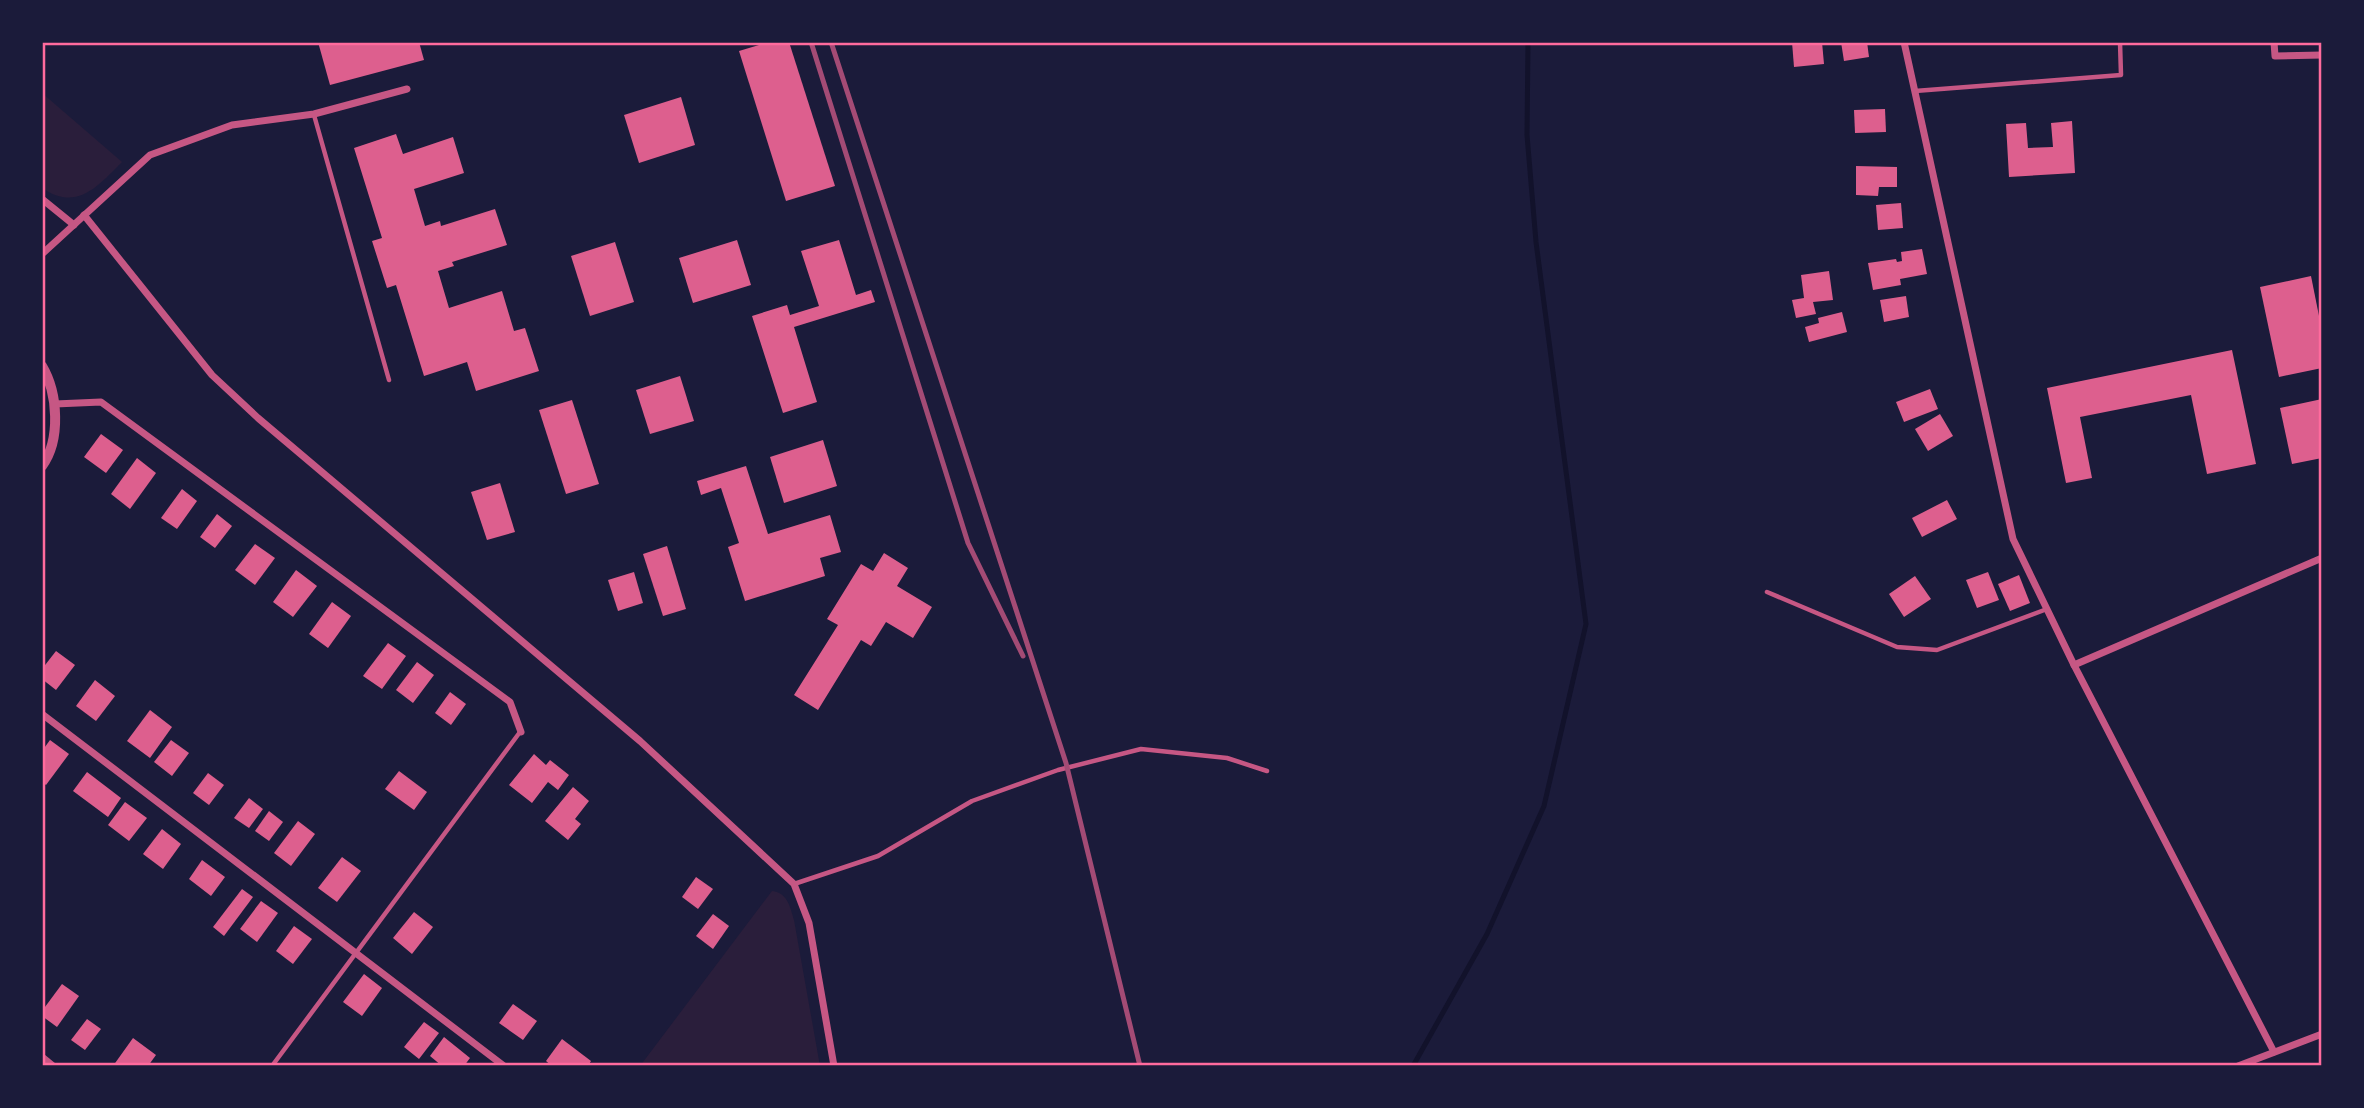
<svg xmlns="http://www.w3.org/2000/svg" width="2364" height="1108" viewBox="0 0 2364 1108" font-family="Ubuntu,sans-serif">
<rect width="100%" height="100%" fill="#1b1b3a"/>
<!-- green -->
<g fill="#2a1e3b">
<path d="M42,93L122,162C98,186 77,212 42,188Z"/>
<path d="M772,891C788,893 790,907 794,920L820,1066H640Z"/>
</g>
<g fill="none" stroke-linecap="round" stroke-linejoin="round">
<!-- stream -->
<polyline stroke="#12122b" stroke-width="5" points="1413,1066 1487,934 1544,806 1586,624 1536,242 1527,135 1528,42"/>
</g>
<!-- building -->
<g fill="#dd5f8e">
<polygon points="318,42 419,42 424,60 330,85"/>
<polygon points="769,42 789,42 835,186 786,201 739,51"/>
<polygon points="1792,42 1822,42 1824,64 1794,67"/>
<polygon points="1841,42 1867,42 1869,57 1844,61"/>
<polygon points="681,97 695,145 639,163 624,115"/>
<polygon points="1885,109 1886,132 1855,133 1854,110"/>
<polygon points="2072,121 2075,173 2009,177 2006,124 2026,123 2028,148 2053,147 2051,123"/>
<polygon points="396,134 403,154 453,137 464,173 414,189 425,226 440,221 441,226 495,209 507,245 452,262 454,266 438,271 449,308 502,291 514,331 525,328 539,371 476,391 467,362 424,376 396,285 387,288 372,241 382,238 354,148"/>
<polygon points="1856,166 1897,167 1897,187 1879,187 1878,196 1856,195"/>
<polygon points="1901,203 1903,228 1878,230 1876,205"/>
<polygon points="737,240 751,285 693,303 679,258"/>
<polygon points="839,240 856,295 871,290 875,302 794,327 817,402 783,413 752,316 787,305 790,315 819,306 801,251"/>
<polygon points="615,242 634,302 590,316 571,256"/>
<polygon points="1922,249 1927,274 1900,279 1901,285 1873,290 1868,263 1896,259 1897,262 1902,261 1901,252"/>
<polygon points="1829,271 1833,300 1813,302 1816,314 1796,318 1792,300 1804,298 1801,275"/>
<polygon points="2311,276 2322,331 2322,368 2279,377 2260,287"/>
<polygon points="1906,296 1909,317 1884,322 1880,300"/>
<polygon points="1842,312 1847,332 1809,342 1805,327 1819,323 1818,318"/>
<polygon points="2232,350 2256,464 2207,474 2191,395 2080,417 2092,478 2066,483 2047,388"/>
<polygon points="680,376 694,421 650,434 636,390"/>
<polygon points="1930,389 1938,409 1904,422 1896,402"/>
<polygon points="2322,399 2322,458 2292,464 2280,408"/>
<polygon points="572,400 599,484 566,494 539,410"/>
<polygon points="1940,414 1953,436 1928,451 1915,429"/>
<polygon points="101,434 123,450 106,473 84,457"/>
<polygon points="823,440 837,486 784,503 770,457"/>
<polygon points="137,458 156,473 130,509 111,494"/>
<polygon points="746,466 768,534 830,515 841,552 820,558 825,576 745,601 728,547 739,543 721,488 701,495 697,481"/>
<polygon points="500,483 515,532 487,540 471,492"/>
<polygon points="182,489 197,501 177,529 161,518"/>
<polygon points="1947,500 1957,519 1922,537 1912,518"/>
<polygon points="217,514 232,526 215,548 200,537"/>
<polygon points="255,544 275,558 255,585 235,570"/>
<polygon points="667,546 686,609 663,616 643,554"/>
<polygon points="884,553 908,568 897,586 932,607 913,638 886,622 871,646 861,640 818,710 794,695 838,625 827,619 861,564 873,571"/>
<polygon points="296,570 317,586 293,617 273,602"/>
<polygon points="634,572 643,603 618,611 608,580"/>
<polygon points="1988,572 1999,600 1977,608 1966,580"/>
<polygon points="2019,575 2030,603 2010,611 1998,584"/>
<polygon points="1915,576 1931,599 1904,617 1889,594"/>
<polygon points="332,602 351,616 328,648 309,634"/>
<polygon points="388,643 406,656 382,689 363,676"/>
<polygon points="56,651 75,665 56,690 42,679 42,669"/>
<polygon points="417,662 434,675 413,703 396,690"/>
<polygon points="95,680 115,696 96,721 76,706"/>
<polygon points="450,692 466,704 451,725 435,713"/>
<polygon points="150,710 172,727 150,758 127,741"/>
<polygon points="50,740 69,754 46,785 42,782 42,751"/>
<polygon points="171,740 189,753 172,776 154,762"/>
<polygon points="534,754 546,765 550,760 569,775 558,790 548,782 532,803 509,785"/>
<polygon points="399,771 427,792 414,810 385,789"/>
<polygon points="87,772 121,798 108,817 73,791"/>
<polygon points="208,773 224,785 209,805 193,793"/>
<polygon points="573,787 589,801 575,819 581,824 568,840 545,821"/>
<polygon points="249,798 263,809 249,828 234,818"/>
<polygon points="125,802 147,818 129,841 108,825"/>
<polygon points="269,811 283,822 269,841 255,831"/>
<polygon points="298,821 315,834 291,866 274,853"/>
<polygon points="162,829 181,844 163,869 143,854"/>
<polygon points="342,857 361,871 337,902 318,888"/>
<polygon points="202,860 225,877 211,896 189,879"/>
<polygon points="696,877 713,889 698,909 682,897"/>
<polygon points="242,889 253,897 224,936 213,927"/>
<polygon points="261,901 278,913 257,942 240,929"/>
<polygon points="414,912 433,927 412,954 393,938"/>
<polygon points="713,914 729,926 713,949 696,936"/>
<polygon points="294,926 312,939 293,964 276,951"/>
<polygon points="364,974 382,988 362,1016 343,1002"/>
<polygon points="62,984 79,996 57,1027 42,1016 42,1011"/>
<polygon points="513,1004 537,1021 523,1040 499,1023"/>
<polygon points="87,1019 101,1029 85,1050 71,1040"/>
<polygon points="424,1022 439,1033 419,1059 404,1047"/>
<polygon points="444,1037 470,1058 464,1066 442,1066 430,1056"/>
<polygon points="133,1038 156,1055 148,1066 113,1066"/>
<polygon points="562,1039 591,1061 588,1066 552,1066 546,1061"/>
</g>
<g fill="none" stroke-linecap="round" stroke-linejoin="round">
<!-- service -->
<g stroke="#c65784" stroke-width="4.5">
<polyline points="1915,91 2121,75 2120,42"/>
<polyline points="314,115 389,380"/>
<polyline points="1767,592 1897,647 1937,650 2047,609"/>
<polyline points="794,884 878,856 972,801 1058,770 1141,749 1227,758 1267,771"/>
<polyline points="272,1066 520,732"/>
</g>
<!-- minor -->
<g stroke="#c65784" stroke-width="7">
<polyline points="1904,42 2013,539 2074,665 2274,1052"/>
<polyline points="2274,42 2275,56 2322,55"/>
<polyline points="42,199 74,225"/>
<polyline points="84,215 212,375 258,418 640,741 794,884 809,923 834,1066"/>
<polyline points="42,254 150,155 232,125 314,114 407,89"/>
<polyline points="55,404 101,402 510,702 521,732"/>
<polyline points="2074,665 2322,558"/>
<polyline points="42,714 504,1066"/>
<polyline points="42,1057 53,1066"/>
<polyline points="2238,1066 2322,1034"/>
</g>
<!-- tertiary -->
<path stroke="#c65784" stroke-width="10" d="M42,366C58,393 61,440 42,466"/>
<!-- rail -->
<g stroke="#a44b75" stroke-width="5">
<polyline points="811,42 968,543 1023,656"/>
<polyline points="831,42 1066,763 1140,1066"/>
</g>
</g>
<!-- border -->
<rect width="2364" height="1108" fill="none" stroke="#1b1b3a" stroke-width="88"/>
<rect x="44" y="44" width="2276" height="1020" fill="none" stroke="#ff6b9d" stroke-width="2.5"/>
</svg>
